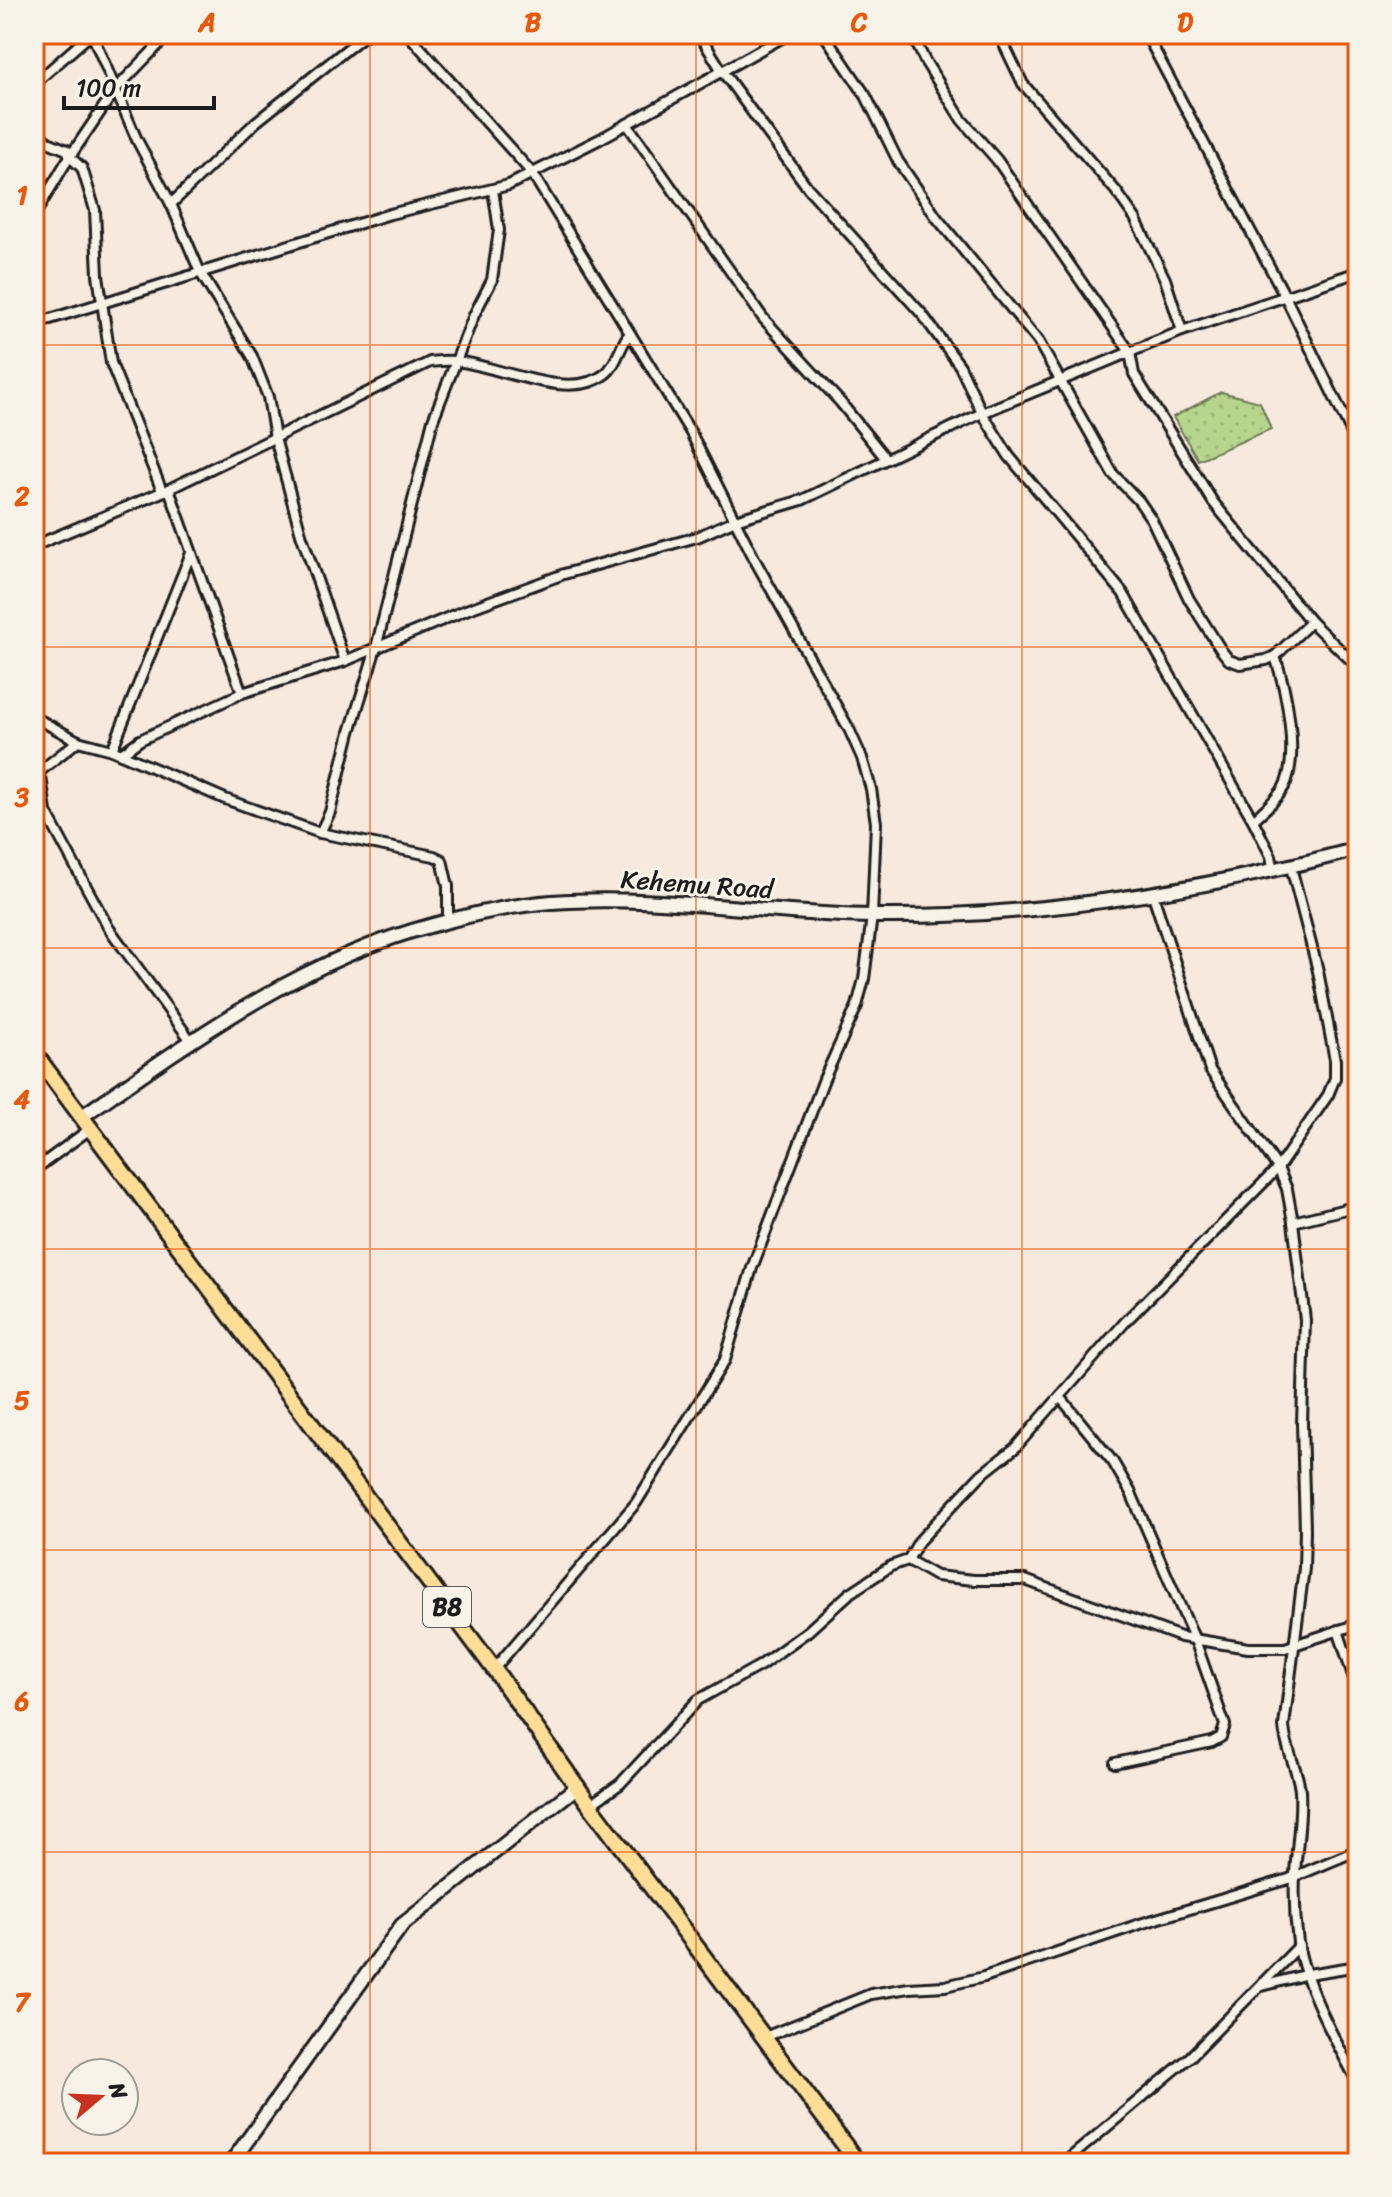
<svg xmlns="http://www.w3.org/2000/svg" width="1392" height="2197" viewBox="0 0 1392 2197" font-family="Sriracha,sans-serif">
<defs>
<pattern id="grass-dots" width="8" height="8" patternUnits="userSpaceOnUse" patternTransform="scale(2)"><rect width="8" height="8" fill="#b7d58d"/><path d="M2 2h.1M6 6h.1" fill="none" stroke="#9db679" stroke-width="1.8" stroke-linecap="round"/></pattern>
</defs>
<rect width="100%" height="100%" fill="#f8e9de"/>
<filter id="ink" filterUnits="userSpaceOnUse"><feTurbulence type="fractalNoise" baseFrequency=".0125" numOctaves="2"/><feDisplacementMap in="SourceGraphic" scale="16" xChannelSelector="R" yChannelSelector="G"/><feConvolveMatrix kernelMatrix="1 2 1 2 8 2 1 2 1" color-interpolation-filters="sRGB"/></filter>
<g filter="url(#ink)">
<!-- grass -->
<polygon fill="url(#grass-dots)" stroke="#6a7854" stroke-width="2" points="1221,392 1260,402 1271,429 1198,460 1173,417"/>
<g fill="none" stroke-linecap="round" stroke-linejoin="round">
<defs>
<g id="street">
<polyline points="92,34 137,140 171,204 200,272 252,356 268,397 275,438 301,534 345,661"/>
<polyline points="408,34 532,173 691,433 756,562 849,729 862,758 871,789 876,823 872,916 864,979 857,1006 824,1079 752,1268 725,1360 636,1503 494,1669"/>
<polyline points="699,34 722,71 808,188 922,314 960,366 982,413 1009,456 1123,593 1253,820 1271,856 1274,871"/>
<polyline points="824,34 866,96 898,161 937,218 1038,341 1113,474 1139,501 1152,520 1189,599 1221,650 1229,660 1240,664 1266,660 1275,656 1311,622"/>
<polyline points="912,34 925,61 962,120 997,160 1130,352 1134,374 1213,502 1311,622 1358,667"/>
<polyline points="999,34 1023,84 1116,191 1135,218 1165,279 1182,331"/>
<polyline points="1146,34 1285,296 1358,446"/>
<polyline points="34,84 91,34"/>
<polyline points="627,124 763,318 841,403 886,459"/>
<polyline points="34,131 48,142 67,150 71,158 82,168 95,210 98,275 111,363 162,491"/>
<polyline points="171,204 256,122 366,34"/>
<polyline points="34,216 65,164 115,90 169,34"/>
<polyline points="34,324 390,214 509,185 600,139 789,34"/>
<polyline points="169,489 242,693"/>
<path d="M34,546L169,489L430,362C438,361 447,360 455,361C494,364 569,403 605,374C615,367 620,348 627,337L631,335"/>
<polyline points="34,717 78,741 112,750 225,799 320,833 434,856 442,860 448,886 448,921"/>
<polyline points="112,750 191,553"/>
<polyline points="121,754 140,740 242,693 345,661 466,610 564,574 697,537 735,520 802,500 982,413 1130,352 1182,331 1358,272"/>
<polyline points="37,773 42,783 46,812 108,927 191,1041"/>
<polyline points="35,775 78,741"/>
<path d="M1253,820C1264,810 1276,801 1284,787C1300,756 1286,689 1275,656"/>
<polyline points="320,833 330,812 350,732 376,648 433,420 474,315 492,280 499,230 493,190"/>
<path d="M1153,895L1210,1070L1278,1168L1287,1189L1293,1222L1305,1320L1302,1424L1305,1530L1304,1568L1284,1726C1285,1749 1298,1768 1300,1791C1302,1819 1296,1848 1295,1876C1294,1898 1295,1921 1298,1943C1305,1986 1337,2044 1358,2083"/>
<polyline points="34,1170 90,1129"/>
<polyline points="1293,1222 1358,1206"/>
<polyline points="1061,1398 1113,1462 1131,1493 1195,1640 1225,1725 1221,1737 1212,1742 1115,1763"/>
<polyline points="908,1560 919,1541 981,1475 1015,1448 1126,1321 1278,1168 1328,1095 1335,1078 1335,1060 1318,971 1291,867"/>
<polyline points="1338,1630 1358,1691"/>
<polyline points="590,1805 620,1784 698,1700 761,1665 808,1631 850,1593 891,1566 908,1560 936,1576 974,1580 1025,1580 1181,1637 1248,1648 1285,1648 1358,1624"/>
<polyline points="1262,1986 1308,1974 1358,1966"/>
<polyline points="765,2037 871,1994 909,1988 945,1986 984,1977 1140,1924 1289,1879 1358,1850"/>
<polyline points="1064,2163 1190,2057 1299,1946"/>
</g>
<g id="secondary">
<path d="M81,1117C192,1040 301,960 433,925C472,914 512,905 552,902C659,894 766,915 874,916C1038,918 1200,891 1358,849"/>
<polyline points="231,2163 402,1925 578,1786"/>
</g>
<polyline id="highway" points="34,1053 494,1669 590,1805 858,2163"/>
</defs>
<!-- street casing -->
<use href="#street" stroke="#1c1c1c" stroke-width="14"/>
<!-- secondary casing -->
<use href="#secondary" stroke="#1c1c1c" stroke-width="18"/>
<!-- highway casing -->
<use href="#highway" stroke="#1c1c1c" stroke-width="20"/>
<!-- street -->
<use href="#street" stroke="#f7f3e8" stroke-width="8"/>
<!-- secondary -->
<use href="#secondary" stroke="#f7f3e8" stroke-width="12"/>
<!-- highway -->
<use href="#highway" stroke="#fedd96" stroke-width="14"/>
</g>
</g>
<!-- grid -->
<path fill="none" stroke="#e8590c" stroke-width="2" stroke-opacity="0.55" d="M370,34V2163M696,34V2163M1022,34V2163M34,345H1358M34,647H1358M34,948H1358M34,1249H1358M34,1550H1358M34,1852H1358"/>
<g text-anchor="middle" stroke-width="6" stroke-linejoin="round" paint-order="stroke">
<!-- shield labels -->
<rect fill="#f7f3e8" stroke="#5e5c59" stroke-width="2" x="423" y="1587" width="48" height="40" rx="6"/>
<g font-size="24" font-weight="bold" fill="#1c1c1c">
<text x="447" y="1615">B8</text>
</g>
<!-- street labels -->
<g font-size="26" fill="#1c1c1c" stroke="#f7f3e8">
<text transform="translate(697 884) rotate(4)" y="9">Kehemu Road</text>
</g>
</g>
<!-- margin -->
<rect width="1392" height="2197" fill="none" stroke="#f7f3e8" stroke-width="88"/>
<!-- north arrow -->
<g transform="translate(100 2097) rotate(71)"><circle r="38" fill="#f7f3e8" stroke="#9f9d96" stroke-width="2"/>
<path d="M0-6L14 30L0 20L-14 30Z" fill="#c8321e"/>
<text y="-12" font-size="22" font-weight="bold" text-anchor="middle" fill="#1c1c1c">N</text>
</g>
<!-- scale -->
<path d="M64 96v12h150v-12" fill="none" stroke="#1c1c1c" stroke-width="4"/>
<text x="76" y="96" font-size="24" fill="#1c1c1c" stroke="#f7f3e8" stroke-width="6" paint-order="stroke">100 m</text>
<rect x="44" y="44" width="1304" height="2109" fill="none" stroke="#e8590c" stroke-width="3"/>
<g font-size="26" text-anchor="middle" font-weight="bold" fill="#e8590c">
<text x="207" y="31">A</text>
<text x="533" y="31">B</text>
<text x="859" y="31">C</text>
<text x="1185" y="31">D</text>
<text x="22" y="204">1</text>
<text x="22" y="505">2</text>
<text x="22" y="806">3</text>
<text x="22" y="1108">4</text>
<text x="22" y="1409">5</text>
<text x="22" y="1710">6</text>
<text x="22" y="2011">7</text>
</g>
</svg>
